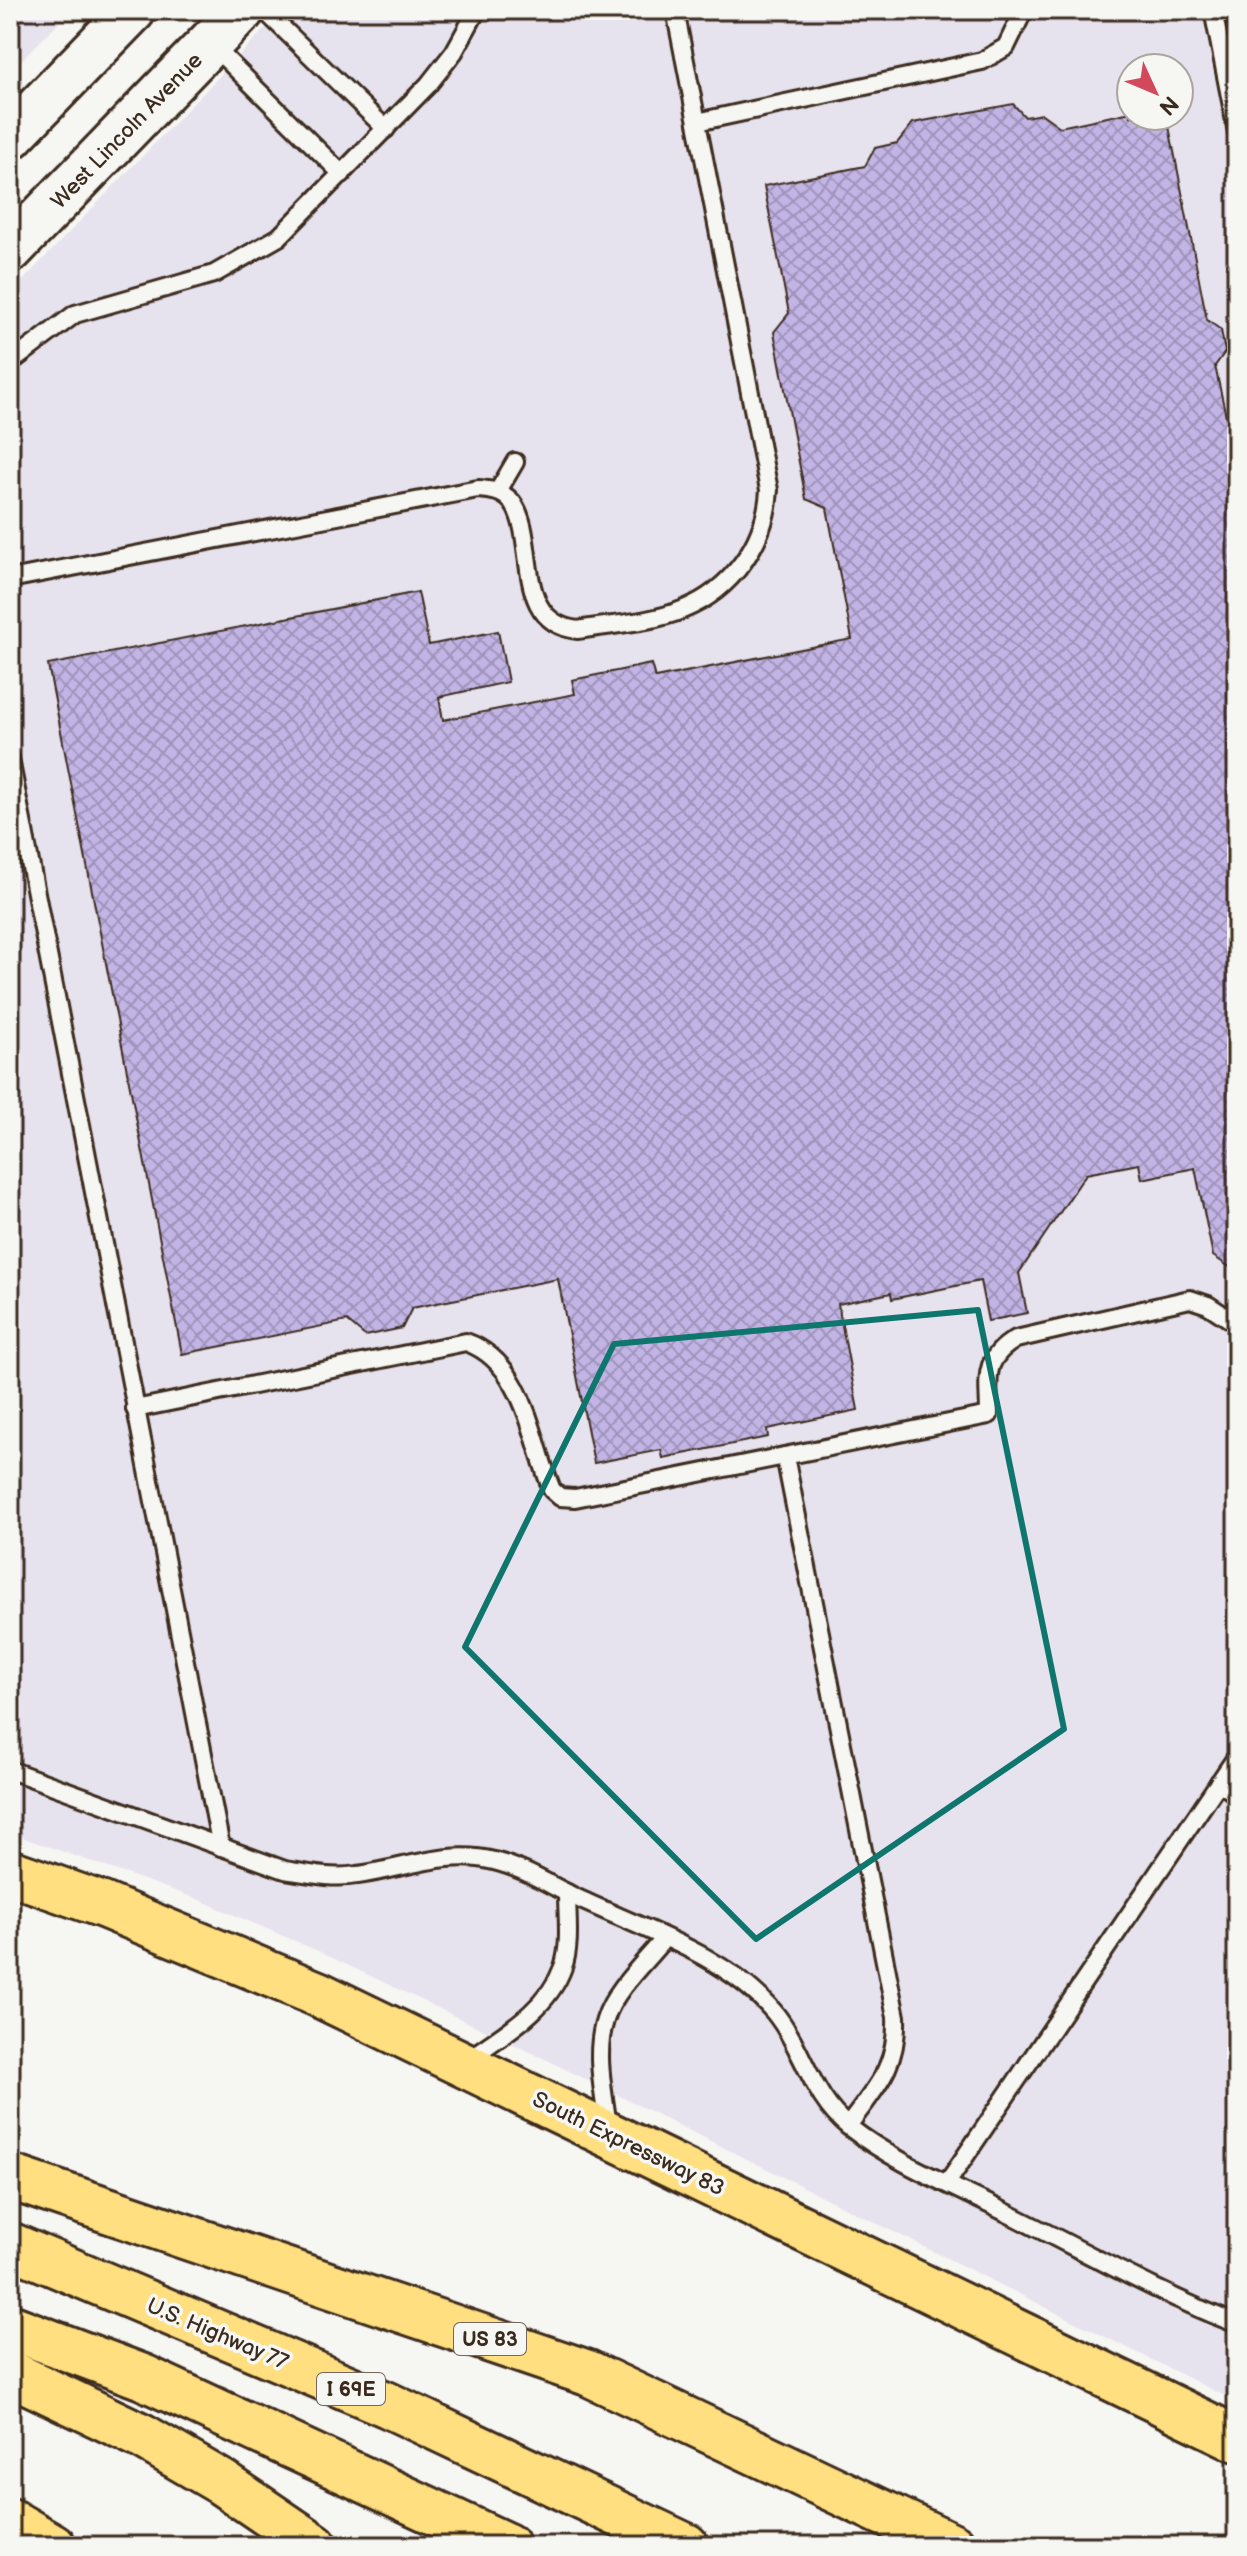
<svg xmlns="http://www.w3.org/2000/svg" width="1247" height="2556" viewBox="0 0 1247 2556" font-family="'Balsamiq Sans',sans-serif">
<defs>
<pattern id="building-cross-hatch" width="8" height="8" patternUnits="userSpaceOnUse" patternTransform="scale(2)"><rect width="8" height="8" fill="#c2b5e6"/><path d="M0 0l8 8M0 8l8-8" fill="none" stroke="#9f93ba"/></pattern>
</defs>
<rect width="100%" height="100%" fill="#f6f6f2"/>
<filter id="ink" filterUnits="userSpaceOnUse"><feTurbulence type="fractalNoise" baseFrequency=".0125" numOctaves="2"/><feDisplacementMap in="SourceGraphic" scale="16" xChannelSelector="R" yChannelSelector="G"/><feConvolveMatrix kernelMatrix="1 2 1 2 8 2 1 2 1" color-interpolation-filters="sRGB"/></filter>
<g filter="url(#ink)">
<!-- built -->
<g fill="#e6e2ee" fill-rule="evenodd">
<polygon points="10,10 71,10 10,72"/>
<path d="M283,10H1237V2402L541,2057L318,1951L195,1898L10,1833V294ZM1131,68H1179V116H1131Z"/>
</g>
<!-- building -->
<polygon fill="url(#building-cross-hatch)" stroke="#3b2a1e" stroke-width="2" points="1013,104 1025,117 1042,114 1060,127 1131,112 1131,116 1167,116 1207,320 1221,330 1225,352 1215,366 1237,466 1237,1272 1213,1256 1195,1168 1142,1179 1139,1164 1086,1174 1019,1273 1027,1313 988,1321 980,1281 892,1299 891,1293 838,1304 858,1410 767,1429 768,1437 663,1458 661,1450 594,1463 558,1279 412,1308 402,1328 365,1336 347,1321 182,1354 48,665 418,592 429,645 498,631 508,682 439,697 443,720 575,694 572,680 651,664 655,678 852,639 827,508 806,499 774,332 789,313 764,186 865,166 875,148 897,143 913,123"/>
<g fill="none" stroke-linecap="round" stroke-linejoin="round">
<defs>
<g id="lane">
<polyline points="264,10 386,129"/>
<polyline points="1213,10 1237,132"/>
<polyline points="211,44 342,174"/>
<polyline points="697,122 982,61 1006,47 1024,10"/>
<polyline points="10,363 75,314 214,274 279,237 428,85 454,52 477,10"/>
<polyline points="498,491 515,462"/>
<path d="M10,579L478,489C491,490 503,491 512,502C539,537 511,623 578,630C612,624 650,623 682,610C732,590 766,542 769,490L675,10"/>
<polyline points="10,759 221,1847"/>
<path d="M135,1409L466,1342C525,1363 531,1439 552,1490L560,1497L575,1498L989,1415C989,1380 981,1359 1016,1339L1190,1299L1208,1305L1237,1324"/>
<path d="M785,1456L896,2017C898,2067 876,2087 848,2126"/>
<path d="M10,1770L285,1870C310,1874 332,1879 357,1875C404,1869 447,1849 494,1861C523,1868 550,1885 577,1898C643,1929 726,1955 774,2012C804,2049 811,2097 849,2127C896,2164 956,2187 1009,2214C1084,2251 1159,2294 1237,2324"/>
<polyline points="1219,1782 1237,1795"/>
<path d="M467,2060C502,2035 548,2010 563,1967C571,1946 567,1916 567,1893"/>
<path d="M608,2127C604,2093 594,2054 605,2020C614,1990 645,1962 664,1939"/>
<polyline points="947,2183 1237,1756"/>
</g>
<g id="secondary">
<polyline points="10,137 133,10"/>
<polyline points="10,250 242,10"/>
</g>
<g id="primary">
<polyline points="10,1872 103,1905 318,1994 1237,2439"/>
<polyline points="10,2521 53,2546"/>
</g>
<g id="highway">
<polyline points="10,2177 588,2373 953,2546"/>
<polyline points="10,2245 388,2405 686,2546"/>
<polyline points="10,2327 143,2377 507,2546"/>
<polyline points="10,2373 142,2436 221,2482 315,2546"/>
</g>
</defs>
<!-- lane casing -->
<use href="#lane" stroke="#3b2a1e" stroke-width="22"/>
<!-- secondary casing -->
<use href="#secondary" stroke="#3b2a1e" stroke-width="50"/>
<!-- primary casing -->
<use href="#primary" stroke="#3b2a1e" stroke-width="50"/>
<!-- highway casing -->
<use href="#highway" stroke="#3b2a1e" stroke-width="50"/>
<!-- lane -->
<use href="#lane" stroke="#f6f6f2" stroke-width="16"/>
<!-- secondary -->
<use href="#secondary" stroke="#f6f6f2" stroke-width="44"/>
<!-- primary -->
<use href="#primary" stroke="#ffdf80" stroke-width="44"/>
<!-- highway -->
<use href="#highway" stroke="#ffdf80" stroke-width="44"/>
</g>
</g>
<!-- marked area -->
<path fill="none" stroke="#0f766e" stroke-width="6" stroke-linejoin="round" d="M978,1310L1064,1729L756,1939L465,1647L614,1344Z"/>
<g text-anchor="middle" stroke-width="7" stroke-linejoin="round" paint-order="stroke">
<!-- shield labels -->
<g fill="#f6f6f2" stroke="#73675e" stroke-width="2">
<rect x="454" y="2323" width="72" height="32" rx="6"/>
<rect x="317" y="2373" width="68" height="32" rx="6"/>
</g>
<g font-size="20" font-weight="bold" fill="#3b2a1e">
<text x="490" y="2346">US 83</text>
<text x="351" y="2396">I 69E</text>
</g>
<!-- street labels -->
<g font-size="22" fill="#3b2a1e" stroke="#f6f6f2">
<text transform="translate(126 130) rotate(-46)" y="8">West Lincoln Avenue</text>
<text transform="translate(629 2143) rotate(26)" y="8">South Expressway 83</text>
<text transform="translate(218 2333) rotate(23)" y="8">U.S. Highway 77</text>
</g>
</g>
<!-- margin -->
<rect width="1247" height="2556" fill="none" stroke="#f6f6f2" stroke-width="40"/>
<rect x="20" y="20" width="1207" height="2516" fill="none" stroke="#3b2a1e" stroke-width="3" filter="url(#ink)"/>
<!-- north arrow -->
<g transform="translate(1155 92) rotate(134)"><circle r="38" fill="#f6f6f2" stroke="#aba49d" stroke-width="2"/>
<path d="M0-6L14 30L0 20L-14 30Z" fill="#d1495b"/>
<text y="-12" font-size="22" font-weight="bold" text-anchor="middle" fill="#3b2a1e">N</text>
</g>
</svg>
